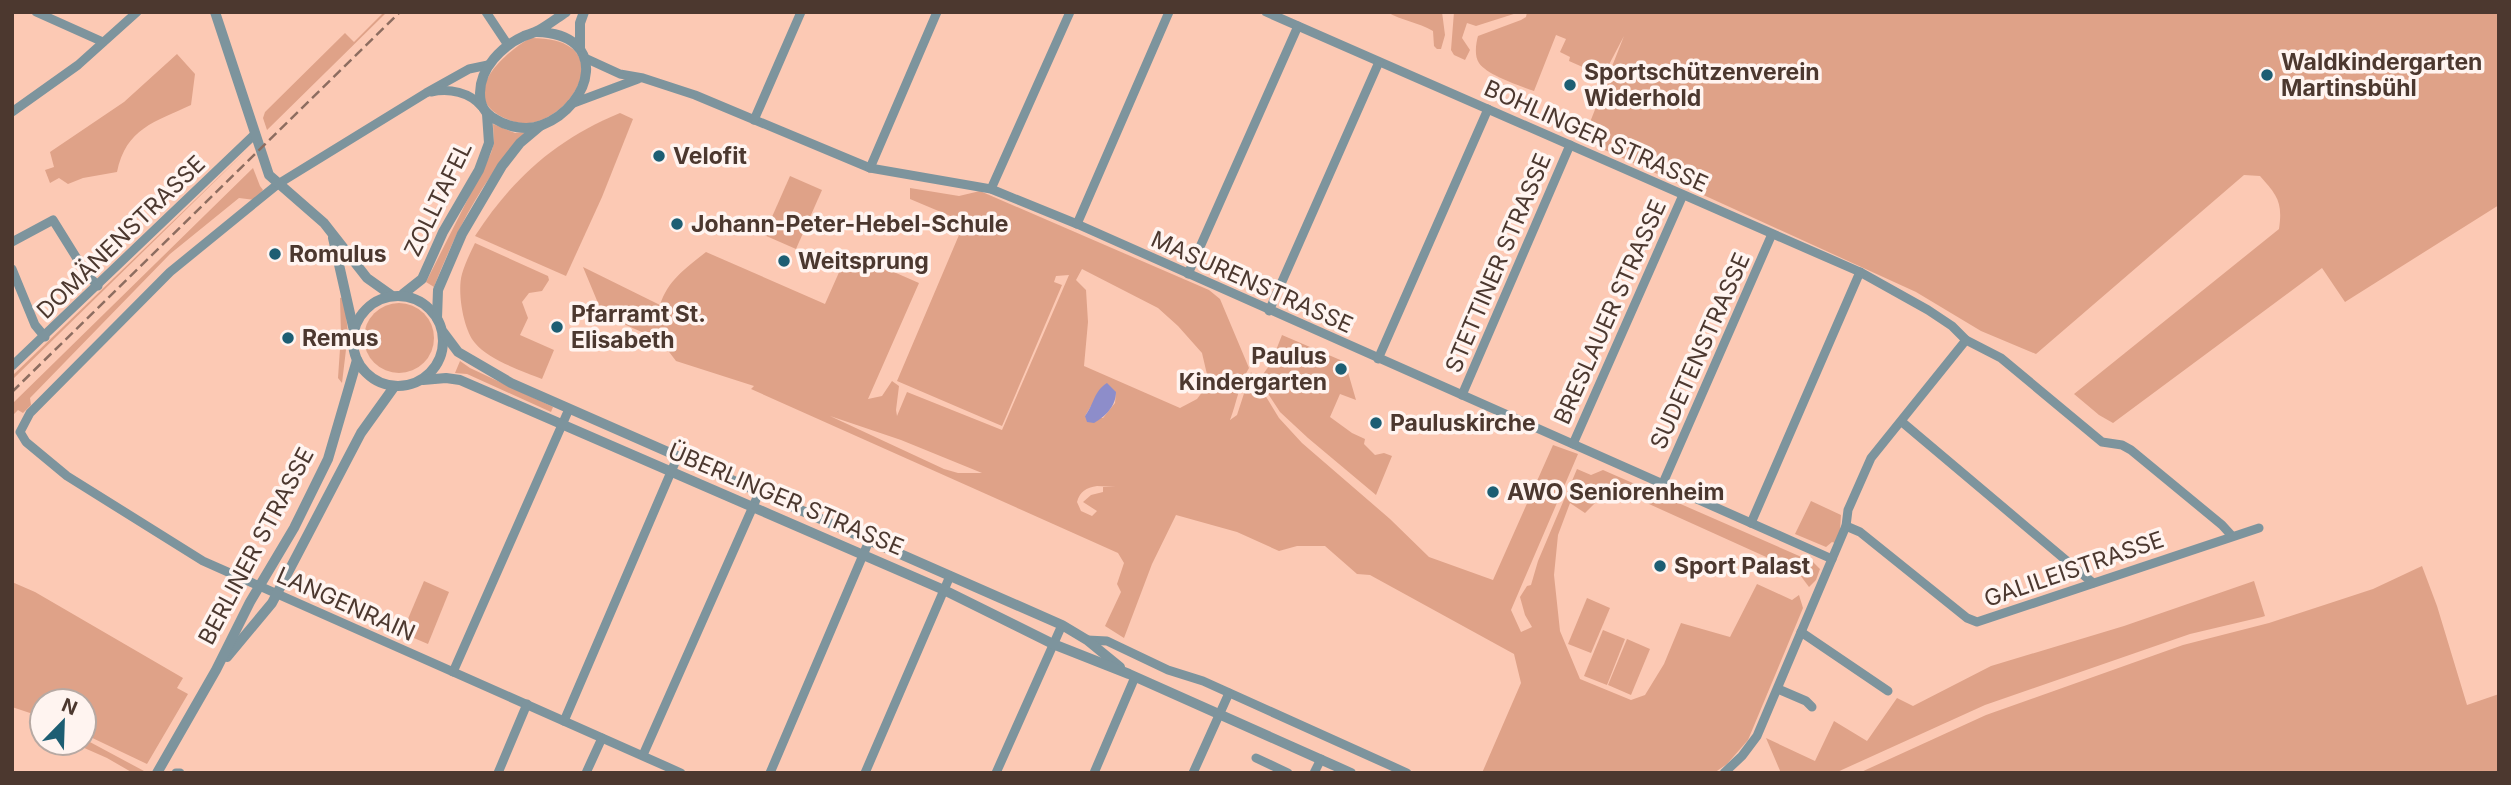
<svg xmlns="http://www.w3.org/2000/svg" width="2511" height="785" viewBox="0 0 2511 785" font-family="Inter,sans-serif">
<rect width="100%" height="100%" fill="#fcc9b4"/>
<!-- green -->
<g fill="#dfa288" fill-rule="evenodd">
<polygon points="384,12 387,12 267,130 263,118 265,112 345,33 354,42"/>
<path d="M1387,12H1442L1445,35L1441,49H1437L1434,46L1433,31C1418,22 1402,21 1387,12Z"/>
<polygon points="1454,12 1520,12 1476,26 1467,23 1462,38 1470,50 1465,60 1454,55 1451,50"/>
<path d="M1527,12H2499V205L2345,302L2322,268L2113,423L2099,415L2074,394L2279,229C2283,202 2277,195 2260,176L2244,175L2036,354L1981,331L1916,292L1583,140L1624,36L1603,76L1569,61L1570,57L1560,52L1566,39L1556,35L1534,91C1520,86 1487,75 1479,63C1474,56 1476,43 1478,36L1521,20L1526,17Z"/>
<path d="M530,38C630,37 563,139 512,121C454,101 498,57 530,38Z"/>
<path d="M177,54L195,74L191,105C155,122 126,128 117,172L83,178L68,184L59,178L50,183L45,170L54,167L50,152L124,102Z"/>
<path d="M620,113L633,119L602,197L566,276L475,236C513,178 555,140 620,113Z"/>
<path d="M493,124L515,133L526,132C484,177 456,230 434,287L426,282L491,153L494,143Z"/>
<polygon points="247,150 12,380 12,376"/>
<polygon points="253,168 260,186 263,190 255,200 239,198 170,254 30,398 31,405 23,413 18,410 12,416 12,404"/>
<polygon points="790,176 822,190 796,249 764,235"/>
<path d="M910,188L959,196L980,191L1209,290L1220,299L1249,368C1239,384 1237,402 1230,420L1237,415L1251,372L1279,418L1302,443L1390,519L1429,557L1493,580L1553,445L1578,454L1511,610L1521,632L1532,627L1525,615L1520,597L1527,586L1531,585L1538,561L1577,469L1591,475L1603,470L1813,562L1820,569L1816,580L1809,587L1797,571L1607,485L1600,498L1585,513L1570,503L1558,535L1554,575L1560,631L1580,679L1631,700L1645,695L1664,664L1681,623L1730,637L1757,584L1792,600L1799,595L1803,608L1748,740L1727,764L1714,773H1482L1521,683L1514,654L1370,575L1357,574L1325,546H1297L1279,551L1237,532L1176,515L1152,564L1124,638L1105,626L1121,592L1117,584L1124,563L1118,553L751,389L754,386L676,361L660,340L603,315L583,267L660,305C668,280 686,268 706,252L825,304L848,252L919,283L868,399L882,396L892,381L899,386L896,410L897,416L907,392L1002,430L1069,275L1056,276L1054,282L1062,285L1002,426L897,381L959,235L955,218L910,199ZM1082,269L1158,308L1178,326L1202,353L1209,383L1197,399L1180,408L1084,366L1088,322L1086,290L1076,280ZM1116,392L1115,403L1103,418L1085,416L1091,406ZM830,416L901,440L982,473H958L944,469ZM1097,486L1116,487H1103V492L1091,495L1083,502L1097,511L1092,516L1081,511L1077,502C1080,491 1086,488 1097,486Z"/>
<path d="M475,243L548,276L549,280L542,291L529,293L522,302L528,318L520,335L554,350L542,379C522,371 489,360 475,343C463,329 457,291 462,274C465,264 470,253 475,243Z"/>
<polygon points="1204,262 1271,291 1269,295 1203,266"/>
<polygon points="344,297 348,333 342,383 338,378 341,334 340,298"/>
<circle cx="399" cy="338" r="35"/>
<polygon points="1282,335 1345,362 1356,400 1340,394 1330,417 1352,433 1365,439 1364,444 1375,455 1384,453 1392,456 1376,495 1308,438 1280,412 1259,380 1271,363"/>
<polygon points="460,361 470,368 553,407 551,412 467,374 455,373"/>
<polygon points="1811,501 1841,515 1840,532 1835,543 1832,542 1826,547 1795,534"/>
<polygon points="2422,566 2437,606 2467,705 2499,694 2499,773 1859,773 1986,715 2183,645 2269,623 2373,589"/>
<polygon points="424,581 449,592 428,644 402,633"/>
<polygon points="2254,581 2265,616 2262,617 2190,634 1985,705 1835,773 1781,773 1766,738 1815,761 1834,721 1867,741 1897,698 1913,706 1991,666 2124,626"/>
<polygon points="12,582 35,592 183,678 177,688 188,694 147,764 84,734 84,701 42,701 42,717 12,707"/>
<polygon points="1587,598 1610,608 1591,653 1568,644"/>
<polygon points="1603,630 1625,639 1607,685 1584,676"/>
<polygon points="1627,639 1650,649 1631,695 1608,685"/>
<polygon points="84,740 88,741 144,771 133,773 107,758 73,743 84,743"/>
</g>
<!-- water -->
<path fill="#8d8dca" d="M1107,383L1116,392C1116,406 1105,417 1094,423L1087,422L1085,416C1094,404 1094,391 1107,383Z"/>
<g fill="none" stroke-linecap="round" stroke-linejoin="round">
<!-- minor -->
<g stroke="#7d949d" stroke-width="9">
<polyline points="36,12 103,42"/>
<polyline points="486,12 508,45"/>
<polyline points="1266,12 1860,272 1928,310 1952,326 1966,340 2001,358 2102,442 2122,445 2131,450 2222,525 2232,536"/>
<polyline points="585,58 620,74 643,78 695,95 870,168 991,189 1077,224 1832,559"/>
<polyline points="488,65 469,69 426,93 278,184 170,272 30,413 20,432 26,442 67,476 203,561 681,773"/>
<path d="M431,92C449,88 470,92 482,107"/>
<polyline points="571,104 638,79"/>
<polyline points="12,112 78,65 137,12"/>
<polyline points="754,120 801,12"/>
<polyline points="870,168 937,12"/>
<polyline points="991,189 1070,12"/>
<polyline points="1077,224 1169,12"/>
<polyline points="12,242 53,220 86,273 98,286"/>
<polyline points="12,269 35,325 45,337"/>
<polyline points="1188,274 1298,26"/>
<polyline points="1269,311 1379,62"/>
<polyline points="1378,359 1488,109"/>
<polyline points="12,366 255,134"/>
<polyline points="1462,395 1570,145"/>
<polyline points="1902,422 2093,583"/>
<polyline points="1573,444 1683,195"/>
<polyline points="1663,483 1772,234"/>
<polyline points="1751,523 1860,272"/>
<polyline points="1846,526 1860,532 1967,618 1977,622 2259,528"/>
<polyline points="1801,632 1888,691"/>
<polyline points="1087,640 1107,641 1168,670 1203,681 1407,773"/>
<polyline points="453,672 569,409"/>
<polyline points="1778,689 1806,701 1812,707"/>
<polyline points="564,721 677,458"/>
<polyline points="643,755 759,493"/>
<polyline points="1256,758 1288,773"/>
<polyline points="176,773 180,773"/>
<polyline points="498,773 527,704"/>
<polyline points="586,773 602,738"/>
<polyline points="770,773 869,541"/>
<polyline points="865,773 950,576"/>
<polyline points="996,773 1062,625"/>
<polyline points="1094,773 1135,677"/>
<polyline points="1193,773 1229,693"/>
<polyline points="1314,773 1321,759"/>
<polyline points="1724,773 1742,756 1757,736 1846,526 1848,510 1871,458 1966,340"/>
</g>
<!-- tertiary -->
<g stroke="#7d949d" stroke-width="10">
<polyline points="215,12 269,175 324,223 367,278 391,295"/>
<path d="M537,32C610,34 593,105 542,125C527,131 508,127 495,119C484,113 480,105 480,93C480,68 502,46 524,36C529,34 534,33 539,30C548,25 557,18 566,12"/>
<polyline points="580,47 580,23 584,12"/>
<polyline points="333,238 354,331"/>
<polyline points="403,294 422,279 443,232 479,170 489,143 487,114"/>
<circle cx="398" cy="341" r="45"/>
<polyline points="437,318 438,290 462,234 502,166 520,143 539,127"/>
<polyline points="443,332 458,352 511,383 1062,625 1087,640 1120,667"/>
<polyline points="423,380 446,378 460,380 944,590 1053,644 1129,674 1351,773"/>
<polyline points="227,657 272,603 361,433 394,387"/>
<polyline points="157,773 216,670 250,602 294,528 328,459 357,360"/>
</g>
<!-- rail -->
<polyline stroke="#8d6d60" stroke-width="2.5" stroke-dasharray="10 5" stroke-linecap="butt" points="12,392 400,12"/>
</g>
<!-- markers -->
<g fill="#1d5e73" stroke="#fff4f0" stroke-width="2.5">
<circle cx="2267" cy="75" r="7"/>
<circle cx="1570" cy="85" r="7"/>
<circle cx="659" cy="156" r="7"/>
<circle cx="677" cy="224" r="7"/>
<circle cx="275" cy="254" r="7"/>
<circle cx="784" cy="261" r="7"/>
<circle cx="557" cy="327" r="7"/>
<circle cx="288" cy="338" r="7"/>
<circle cx="1341" cy="369" r="7"/>
<circle cx="1376" cy="423" r="7"/>
<circle cx="1493" cy="492" r="7"/>
<circle cx="1660" cy="566" r="7"/>
</g>
<g text-anchor="middle" stroke-width="7" stroke-linejoin="round" paint-order="stroke">
<!-- poi labels -->
<g font-size="23" font-weight="bold" fill="#4c382f" stroke="#fff4f0" text-anchor="start">
<text x="2281" y="70">Waldkindergarten<tspan x="2281" dy="26">Martinsbühl</tspan></text>
<text x="1584" y="80">Sportschützenverein<tspan x="1584" dy="26">Widerhold</tspan></text>
<text x="673" y="164">Velofit</text>
<text x="691" y="232">Johann-Peter-Hebel-Schule</text>
<text x="289" y="262">Romulus</text>
<text x="798" y="269">Weitsprung</text>
<text x="571" y="322">Pfarramt St.<tspan x="571" dy="26">Elisabeth</tspan></text>
<text x="302" y="346">Remus</text>
<text x="1327" y="364" text-anchor="end">Paulus<tspan x="1327" dy="26">Kindergarten</tspan></text>
<text x="1390" y="431">Pauluskirche</text>
<text x="1507" y="500">AWO Seniorenheim</text>
<text x="1674" y="574">Sport Palast</text>
</g>
<!-- street labels -->
<g font-size="23" fill="#4c382f" stroke="#fff4f0">
<text transform="translate(1596 136) rotate(24)" y="8">BOHLINGER STRASSE</text>
<text transform="translate(438 199) rotate(-64)" y="8">ZOLLTAFEL</text>
<text transform="translate(121 237) rotate(-44)" y="8">DOMÄNENSTRASSE</text>
<text transform="translate(1498 263) rotate(-67)" y="8">STETTINER STRASSE</text>
<text transform="translate(1252 282) rotate(24)" y="8">MASURENSTRASSE</text>
<text transform="translate(1610 312) rotate(-66)" y="8">BRESLAUER STRASSE</text>
<text transform="translate(1700 351) rotate(-66)" y="8">SUDETENSTRASSE</text>
<text transform="translate(786 499) rotate(23)" y="8">ÜBERLINGER STRASSE</text>
<text transform="translate(256 546) rotate(-62)" y="8">BERLINER STRASSE</text>
<text transform="translate(2074 569) rotate(-19)" y="8">GALILEISTRASSE</text>
<text transform="translate(346 604) rotate(24)" y="8">LANGENRAIN</text>
</g>
</g>
<!-- border -->
<rect width="2511" height="785" fill="none" stroke="#4c382f" stroke-width="28"/>
<!-- north arrow -->
<g transform="translate(63 722) rotate(23)"><circle r="33" fill="#fff4f0" stroke="#b7a9a3" stroke-width="2"/>
<path d="M0-5L12 26L0 18L-12 26Z" fill="#1d5e73"/>
<text y="-10" font-size="19" font-weight="bold" text-anchor="middle" fill="#4c382f">N</text>
</g>
</svg>
